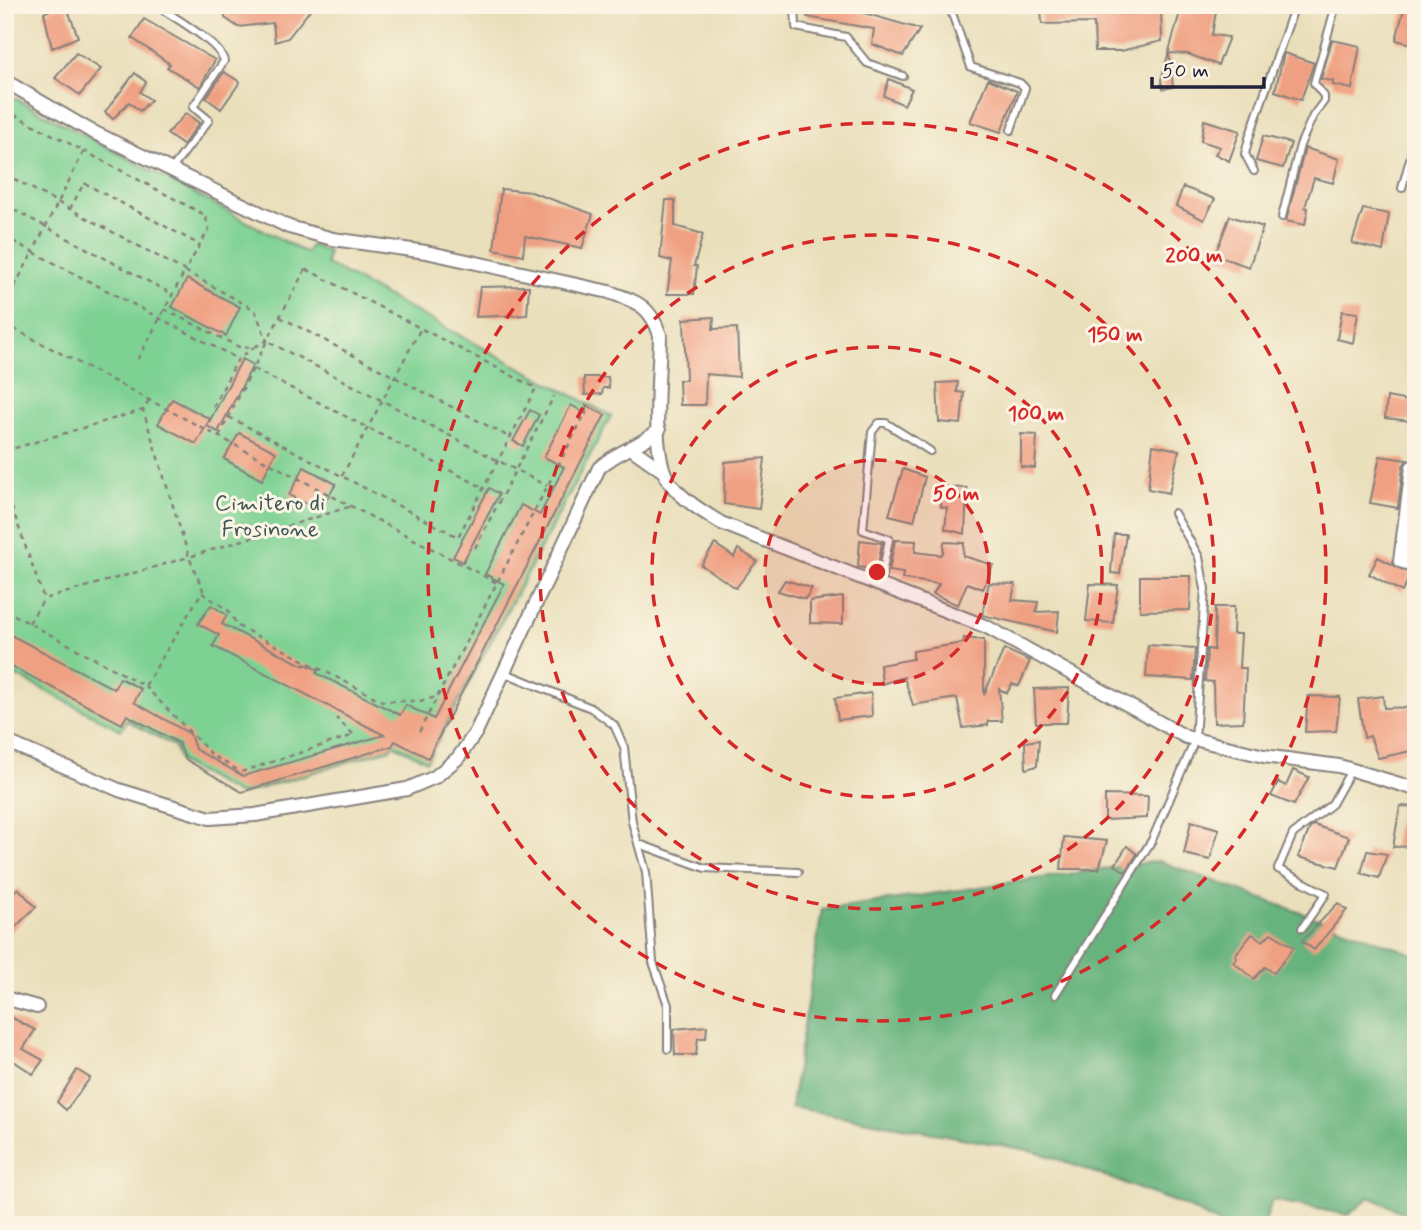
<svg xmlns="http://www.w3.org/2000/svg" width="1421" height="1230" viewBox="0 0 1421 1230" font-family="Mynerve,sans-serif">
<rect width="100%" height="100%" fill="#fcf5e5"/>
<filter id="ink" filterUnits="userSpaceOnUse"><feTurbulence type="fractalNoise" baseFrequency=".0143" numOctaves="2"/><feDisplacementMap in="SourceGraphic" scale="14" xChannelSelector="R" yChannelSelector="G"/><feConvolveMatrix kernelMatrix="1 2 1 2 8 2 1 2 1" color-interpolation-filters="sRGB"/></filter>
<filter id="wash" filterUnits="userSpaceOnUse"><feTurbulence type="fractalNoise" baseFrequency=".00686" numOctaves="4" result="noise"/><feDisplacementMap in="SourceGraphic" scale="28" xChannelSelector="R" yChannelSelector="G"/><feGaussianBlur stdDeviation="1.57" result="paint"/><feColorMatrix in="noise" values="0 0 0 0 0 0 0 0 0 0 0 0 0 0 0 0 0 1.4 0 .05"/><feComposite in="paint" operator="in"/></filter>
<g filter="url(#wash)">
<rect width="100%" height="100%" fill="#eadfbb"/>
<!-- green -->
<polygon fill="#7dd193" stroke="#507a67" stroke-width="2" points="5,93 306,253 311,245 328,252 326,264 611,416 427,761 393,744 390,749 239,795 181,763 174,746 127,720 121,730 5,670"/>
<!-- forest -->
<polygon fill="#66b37d" stroke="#446a5c" stroke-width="2" points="1159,861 1416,955 1416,1216 1412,1217 1370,1197 1348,1215 1272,1200 1264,1225 1221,1225 1186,1206 1038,1152 791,1107 822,910"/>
<g id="blocks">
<!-- building -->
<g fill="#f0a082">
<polygon points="59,5 66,5 78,37 52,48 44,13"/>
<polygon points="224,5 314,5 288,38 275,42 273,23 238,27 225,18"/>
<polygon points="806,5 836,5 920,29 903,56 872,44 874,29 807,17"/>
<polygon points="1041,5 1072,5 1072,9 1128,14 1161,8 1162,41 1121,51 1095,51 1094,23 1042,24"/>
<polygon points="1182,5 1217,5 1212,35 1229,37 1218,65 1188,54 1169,53 1173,87 1163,89 1161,80"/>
<polygon points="1405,5 1416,8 1416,45 1396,40"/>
<polygon points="144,19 215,60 200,87 167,67 170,64 132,38"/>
<polygon points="1332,40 1360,46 1352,89 1333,85 1333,81 1321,79"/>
<polygon points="76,53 101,69 80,95 55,78"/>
<polygon points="1284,53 1314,63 1301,100 1275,91"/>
<polygon points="224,72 240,82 221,109 206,98"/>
<polygon points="135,73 146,82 140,92 151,100 140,111 129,102 113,119 105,112"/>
<polygon points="889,79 912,89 904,105 884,96"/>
<polygon points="988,79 1017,91 1001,132 970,122"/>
<polygon points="186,113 199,123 183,145 167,134"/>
<polygon points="1204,120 1240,131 1229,161 1215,154 1220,147 1201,141"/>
<polygon points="1263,136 1291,143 1283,168 1256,161"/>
<polygon points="1305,148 1339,159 1333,183 1314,178 1305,207 1308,208 1305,225 1286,221"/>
<polygon points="1183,187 1215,199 1204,220 1176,206"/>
<polygon points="501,189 531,192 593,214 582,248 525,236 523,255 494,249"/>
<polygon points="666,200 675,200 675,226 703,234 694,266 697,266 694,294 667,294 672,261 660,258"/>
<polygon points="1363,209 1389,214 1383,251 1352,243"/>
<polygon points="1230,216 1263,227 1249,267 1215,255"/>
<polygon points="187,279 240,307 226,336 172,307"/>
<polygon points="529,286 527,315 476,317 480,287"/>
<polygon points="1342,311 1358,313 1353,343 1337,339"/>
<polygon points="714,317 713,329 737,328 739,377 706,374 705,405 680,405 679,380 686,380 684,319"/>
<polygon points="242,359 253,365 218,432 207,426"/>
<polygon points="584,377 608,377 609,388 603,388 602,394 585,395"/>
<polygon points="958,382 957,392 964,393 961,424 939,422 937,383"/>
<polygon points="1387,397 1413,402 1411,421 1385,418"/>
<polygon points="172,399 210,419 196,444 158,424"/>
<polygon points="571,405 586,414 586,405 605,415 428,758 395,741 392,746 242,792 185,759 179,743 127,715 122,724 5,663 5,632 114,689 120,678 141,689 134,702 190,734 195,749 243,776 384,735 213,646 219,635 198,624 211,605 227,615 222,624 304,666 305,664 319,670 316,673 400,715 406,705 434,719 504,584 485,574 521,505 540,515 564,467 544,457"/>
<polygon points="530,410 539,415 523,446 513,441"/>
<polygon points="239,433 276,452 262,480 224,459"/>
<polygon points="1021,434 1037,435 1035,468 1021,467"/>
<polygon points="1153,445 1179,450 1169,493 1148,489"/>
<polygon points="1380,456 1407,460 1403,466 1398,508 1370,503"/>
<polygon points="765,458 759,509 724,504 725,462"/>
<polygon points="304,467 336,484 320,511 289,495"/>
<polygon points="903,469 925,477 914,521 889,515"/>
<polygon points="941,487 967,488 965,534 945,529 947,508 941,507"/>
<polygon points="489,488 499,494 463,562 453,557"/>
<polygon points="1114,534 1126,534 1120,574 1111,573"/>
<polygon points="860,540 882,543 877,570 858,567"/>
<polygon points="895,540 916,541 915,552 940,555 943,553 944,542 964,543 963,556 993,565 983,589 967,583 958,605 933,594 939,584 902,579 903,573 889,571"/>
<polygon points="715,544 734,557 738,549 757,561 736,588 701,565"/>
<polygon points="1378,557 1411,574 1402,592 1369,574"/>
<polygon points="1140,576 1191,576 1190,610 1140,611"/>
<polygon points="785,580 812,588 805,599 778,591"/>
<polygon points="989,583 1015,584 1012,600 1038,602 1036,612 1059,611 1057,632 982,615"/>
<polygon points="1090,584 1118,585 1113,623 1086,621"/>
<polygon points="843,597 843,624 810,623 810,601"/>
<polygon points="1215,607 1234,607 1233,634 1241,634 1239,668 1246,668 1243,722 1214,723 1213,682 1205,681 1207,649 1214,650"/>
<polygon points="964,638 984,640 984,695 1004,649 1030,661 1019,686 1012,684 1007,693 999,689 1002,721 988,721 988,725 963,728 957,698 913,705 904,677 882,684 880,665 913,659 913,651 963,643"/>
<polygon points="1148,645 1195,648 1193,680 1146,677"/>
<polygon points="1069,688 1067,723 1036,723 1034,689"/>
<polygon points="871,693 872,716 838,720 835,698"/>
<polygon points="1308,696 1340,697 1336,731 1305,732"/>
<polygon points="1383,696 1384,708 1416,707 1416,750 1378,758 1370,736 1364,738 1358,699"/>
<polygon points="1039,740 1037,766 1026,769 1025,742"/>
<polygon points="1293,770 1309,777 1294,805 1271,796 1278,782 1286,786"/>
<polygon points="1105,795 1148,796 1147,818 1105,820"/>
<polygon points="1400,806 1416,807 1416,846 1393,847"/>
<polygon points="1191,821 1219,829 1210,860 1184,854"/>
<polygon points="1314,825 1349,837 1338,867 1298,857 1310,828"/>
<polygon points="1064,837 1107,841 1099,869 1061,869"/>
<polygon points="1127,846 1137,854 1126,872 1115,865"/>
<polygon points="1367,851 1387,854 1379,878 1361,873"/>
<polygon points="18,888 36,907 5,937 5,901"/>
<polygon points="1338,903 1347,910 1314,950 1302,941"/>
<polygon points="1271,933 1294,947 1274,973 1265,967 1254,979 1233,962 1237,958 1235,955 1252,934 1263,941"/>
<polygon points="9,1016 35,1030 23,1049 43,1060 33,1074 5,1055 5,1024"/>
<polygon points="707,1026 706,1038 698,1038 696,1055 675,1055 674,1029"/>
<polygon points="77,1070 90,1078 66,1110 57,1102"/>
</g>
</g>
</g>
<g filter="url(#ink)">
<use href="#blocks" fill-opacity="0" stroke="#86807b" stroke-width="2"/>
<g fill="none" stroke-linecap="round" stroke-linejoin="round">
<defs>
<g id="lane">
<path d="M156,5C173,17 220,43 224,61L193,107L209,120L171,170"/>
<polyline points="795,5 796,27 846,37 867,63 903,76"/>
<polyline points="949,5 971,67 1020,83 1025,88 1011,130"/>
<polyline points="1254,171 1245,154 1249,138 1295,5"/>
<polyline points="1402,188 1416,137"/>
<polyline points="1282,217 1300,145 1313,116 1324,101 1324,96 1314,83 1336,5"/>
<polyline points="880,585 889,539 863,530 872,432 879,423 886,423 930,451"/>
<polyline points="503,672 591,708 614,725 624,747 632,822 646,872 653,962 668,1005 668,1049"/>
<polyline points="639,844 705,868 798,872"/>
<polyline points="1302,928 1326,894 1278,869 1293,834 1332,804 1351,770"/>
<polyline points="1055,995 1152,840 1195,740 1205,589 1199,557 1174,513"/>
</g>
<g id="street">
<path d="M5,81L89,130L289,227L333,239L426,252L609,292C637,302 650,305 660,335C660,371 649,455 670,483C683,500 703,512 721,523L987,627L1186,737L1264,756L1339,766L1416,789"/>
<polyline points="632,449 663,471"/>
<polyline points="1412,467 1400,561 1416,566"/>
<path d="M5,741L119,790L210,818L255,815L407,789L435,777L458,758L476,732L599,468C617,451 640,446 659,430"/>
<polyline points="5,998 37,1007"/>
</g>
</defs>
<!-- lane casing -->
<use href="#lane" stroke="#86807b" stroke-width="10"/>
<!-- street casing -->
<use href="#street" stroke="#86807b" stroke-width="16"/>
<!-- path -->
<g stroke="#86807b" stroke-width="2.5" stroke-dasharray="5 5" stroke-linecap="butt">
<polyline points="5,110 84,151 33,252 5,237"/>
<polyline points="5,174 185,271 209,229 205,215 84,151"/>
<polyline points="5,205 172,294"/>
<polyline points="70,209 84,183 200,245"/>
<polyline points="5,304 33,252 238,359"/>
<polyline points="164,309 241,348 254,347 267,341 307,266"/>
<polyline points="280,317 511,438"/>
<polyline points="5,324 497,583"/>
<polyline points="138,359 185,271 255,310 267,341"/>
<polyline points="254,369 484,488"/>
<polyline points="213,407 238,359 254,347"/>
<polyline points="229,417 458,537 536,388 306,269"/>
<polyline points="219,436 267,341 547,486"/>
<polyline points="5,451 143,410 149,400"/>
<polyline points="342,476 421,328"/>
<polyline points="5,488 44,599 189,557 143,410"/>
<polyline points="475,548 554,396"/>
<polyline points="202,593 228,610 238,626 382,701 420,701 437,697"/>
<polyline points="5,610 145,686 203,590 189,557 352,506"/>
<polyline points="29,623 44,599"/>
<polyline points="145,686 212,755 241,772 354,735 336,718"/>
<polyline points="419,732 585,414"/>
</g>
<!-- lane -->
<use href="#lane" stroke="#fff" stroke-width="6"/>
<!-- street -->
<use href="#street" stroke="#fff" stroke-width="12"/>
</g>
</g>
<!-- distance rings -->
<circle cx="877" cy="572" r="112" fill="#d62828" fill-opacity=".12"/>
<g fill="none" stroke="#d62828" stroke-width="3.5" stroke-dasharray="12 9">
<circle cx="877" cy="572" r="112"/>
<circle cx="877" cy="572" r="225"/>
<circle cx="877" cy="572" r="337"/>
<circle cx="877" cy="572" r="449"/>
</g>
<g text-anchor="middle" stroke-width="6" stroke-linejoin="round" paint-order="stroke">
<!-- park labels -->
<g font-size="23" fill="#3d5755" stroke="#fcf5e5">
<text x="270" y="510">Cimitero di<tspan x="270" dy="26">Frosinone</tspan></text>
</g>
</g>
<circle cx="877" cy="572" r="10" fill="#d62828" stroke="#fcf5e5" stroke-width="3.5"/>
<g font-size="21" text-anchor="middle" font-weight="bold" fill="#d62828" stroke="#fcf5e5" stroke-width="6" stroke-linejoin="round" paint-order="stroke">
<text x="1194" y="262">200 m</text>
<text x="1115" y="341">150 m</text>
<text x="1036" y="420">100 m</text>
<text x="956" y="500">50 m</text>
</g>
<!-- margin -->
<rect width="1421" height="1230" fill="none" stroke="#fcf5e5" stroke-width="28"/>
<!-- scale -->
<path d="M1152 77v10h112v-10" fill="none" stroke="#22223b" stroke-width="3.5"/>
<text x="1162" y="77" font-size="21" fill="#22223b" stroke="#fcf5e5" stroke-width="5" paint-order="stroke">50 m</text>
</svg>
